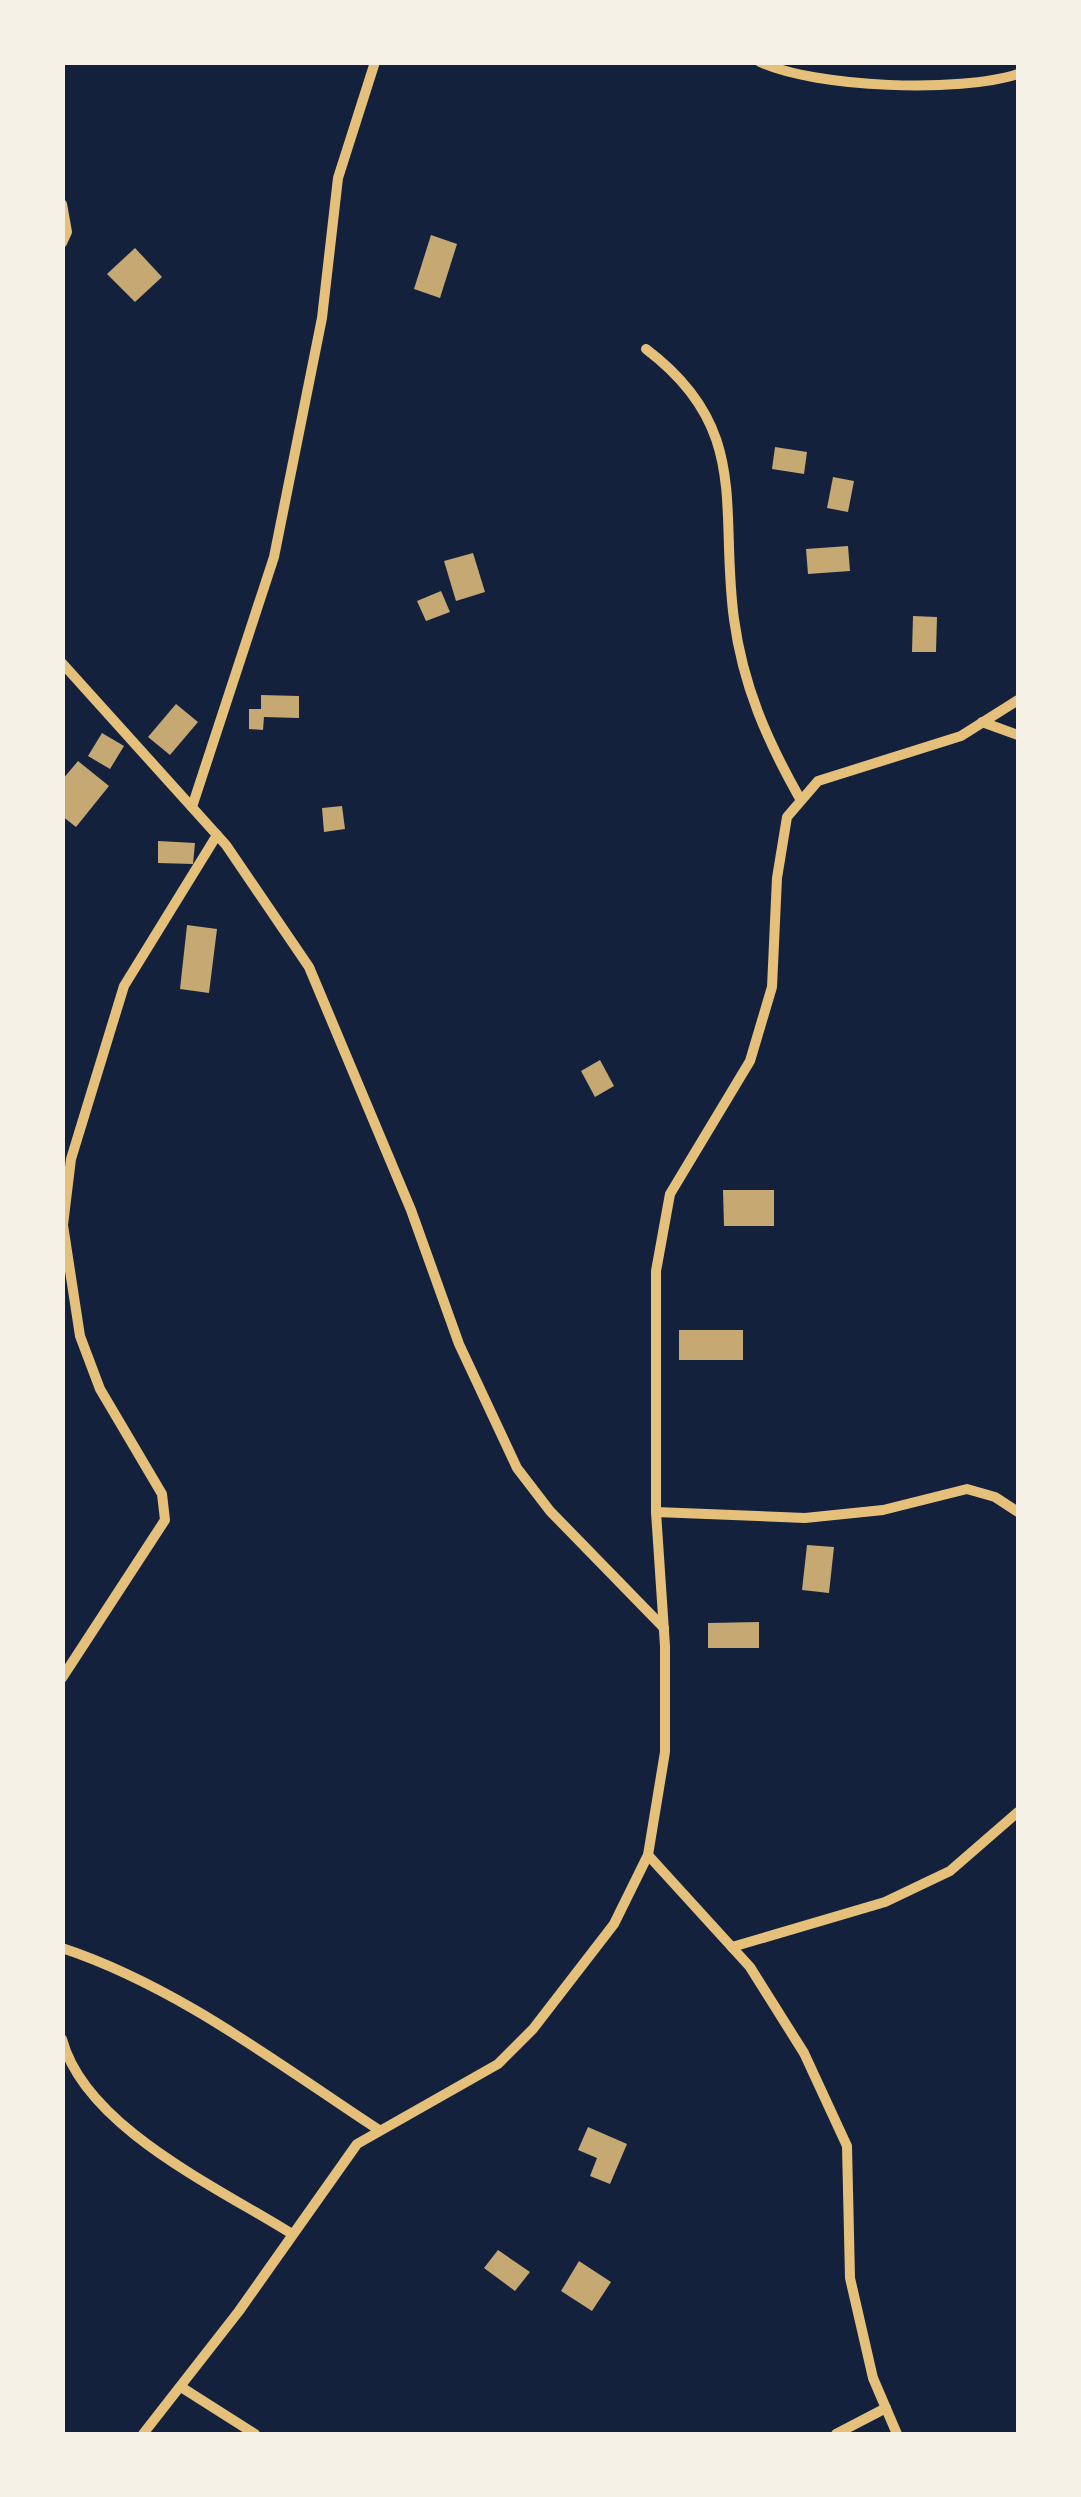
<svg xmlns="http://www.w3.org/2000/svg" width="1081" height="2497" viewBox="0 0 1081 2497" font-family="'Open Sans',sans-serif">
<rect width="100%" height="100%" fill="#14213d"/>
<!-- building -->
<g fill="#c6a872">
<polygon points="431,235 457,244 440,298 414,289"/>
<polygon points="135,248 162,277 135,302 107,274"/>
<polygon points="775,447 807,452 804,474 772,469"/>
<polygon points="833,477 854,481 848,512 827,508"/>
<polygon points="848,546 850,571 808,574 806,549"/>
<polygon points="473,553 485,592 456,601 444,561"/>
<polygon points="441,591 450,612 426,621 417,601"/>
<polygon points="913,616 937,617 936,652 912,652"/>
<polygon points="261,695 299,696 299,718 264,717 263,730 249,729 249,709 261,709"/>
<polygon points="176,704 198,722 170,755 148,737"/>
<polygon points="102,733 124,746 110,769 88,756"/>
<polygon points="78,761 109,786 76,827 62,816 62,780"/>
<polygon points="342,806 345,829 324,832 322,808"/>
<polygon points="158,841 195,843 193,864 158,863"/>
<polygon points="187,925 217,929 209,993 180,989"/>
<polygon points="600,1060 614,1086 595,1097 581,1071"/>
<polygon points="723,1190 774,1190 774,1226 724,1226"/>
<rect x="679" y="1330" width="64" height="30"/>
<polygon points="807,1545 834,1547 829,1593 802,1590"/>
<polygon points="759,1622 759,1648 708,1648 708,1623"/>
<polygon points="588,2127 627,2144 610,2184 590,2176 597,2158 578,2150"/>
<polygon points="498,2250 530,2272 515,2291 484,2268"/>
<polygon points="579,2261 611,2282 592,2311 561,2291"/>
</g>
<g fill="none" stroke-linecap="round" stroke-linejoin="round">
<!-- minor -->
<g stroke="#e5c07b" stroke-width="10">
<path d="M760,62C816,88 960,93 1018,74"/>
<polyline points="62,204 67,232 62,243"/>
<path d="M646,349C752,429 719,508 734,619C743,686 767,740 799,797"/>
<polyline points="62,663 226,845 309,967 411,1210 459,1344 517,1468 550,1511 664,1628"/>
<polyline points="982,722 1018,735"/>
<polyline points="192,807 274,557 322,318 338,178 375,62"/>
<polyline points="656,1512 805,1518 883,1510 967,1489 995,1497 1018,1512"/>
<polyline points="62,1678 165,1520 162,1494 100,1389 80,1336 63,1225 71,1159 124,986 217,835"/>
<polyline points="648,1855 750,1967 804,2053 847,2146 850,2278 873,2378 897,2434"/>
<polyline points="732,1947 885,1902 950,1871 1018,1812"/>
<path d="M62,1948C177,1986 278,2064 379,2130"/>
<path d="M62,2039C85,2127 219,2188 292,2234"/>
<polyline points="181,2387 255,2434"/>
<polyline points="143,2434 239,2311 357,2144 498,2064 533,2029 614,1924 648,1855 665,1752 665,1646 656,1512 656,1271 670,1194 750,1061 772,987 777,878 787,817 818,781 961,736 1018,700"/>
<polyline points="836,2434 886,2408"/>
</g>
</g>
<!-- border -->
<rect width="1081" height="2497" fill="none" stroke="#f6f1e7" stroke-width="130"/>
</svg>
